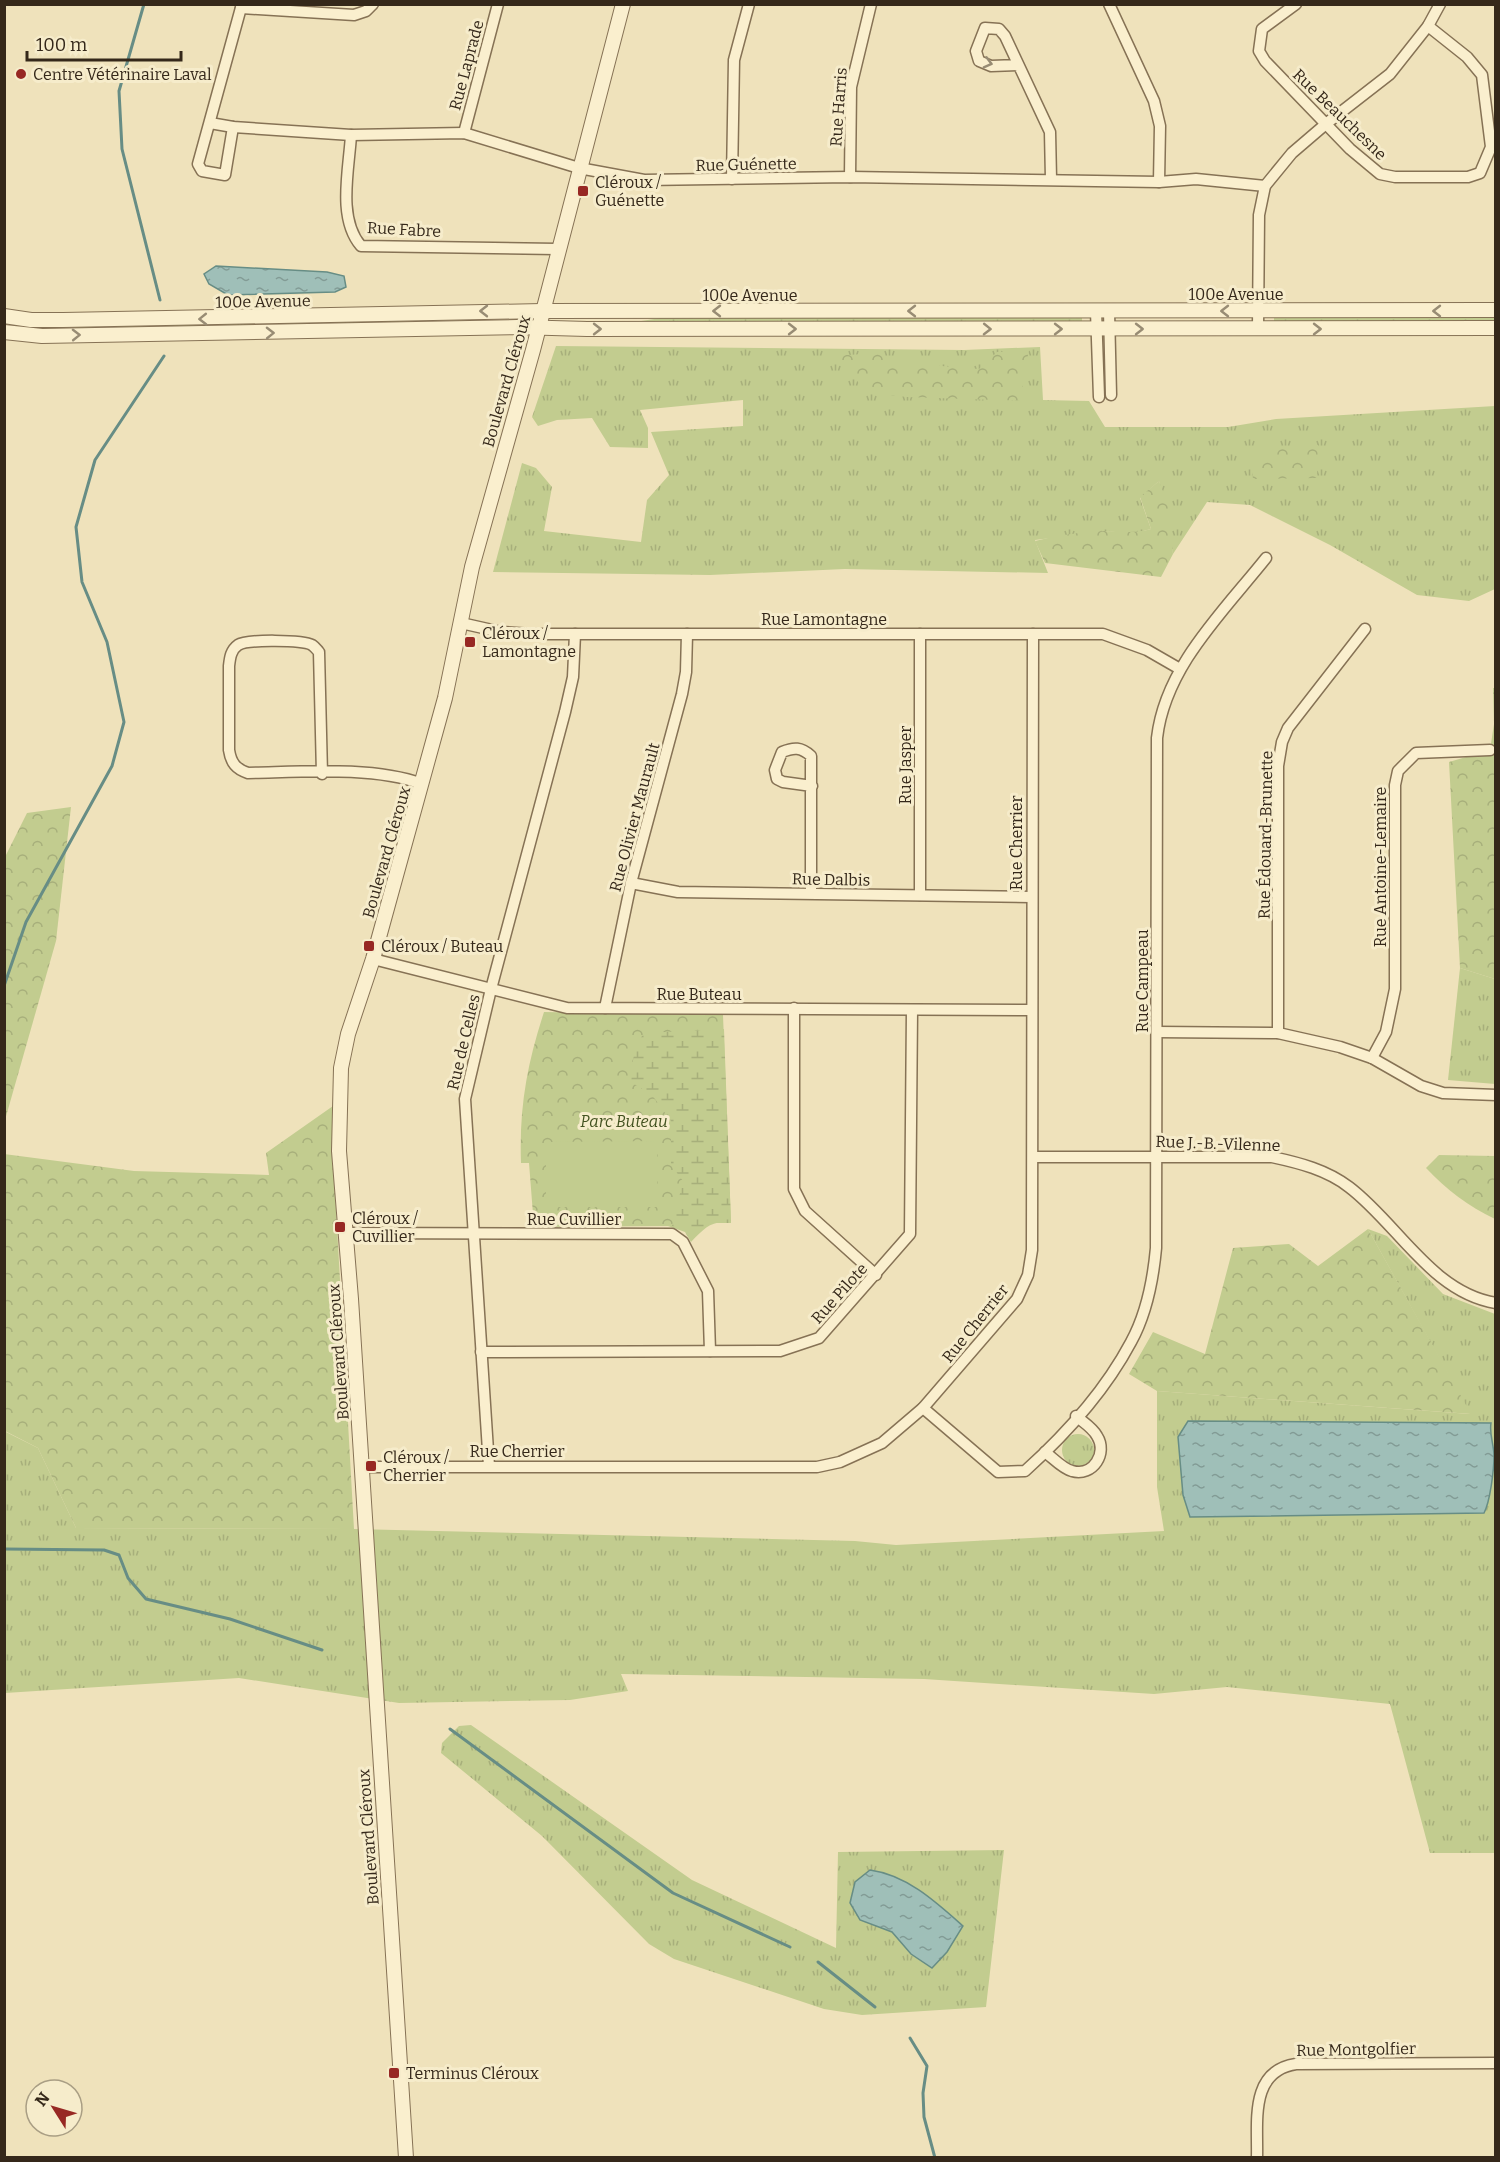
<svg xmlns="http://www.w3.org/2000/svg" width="1500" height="2162" viewBox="0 0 1500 2162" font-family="Bitter,serif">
<defs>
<pattern id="grass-tufts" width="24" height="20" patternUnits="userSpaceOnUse" patternTransform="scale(1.5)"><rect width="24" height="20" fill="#c2cc8f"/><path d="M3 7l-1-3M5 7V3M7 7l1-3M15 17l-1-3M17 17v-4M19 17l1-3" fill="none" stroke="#a7af7b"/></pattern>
<pattern id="forest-crowns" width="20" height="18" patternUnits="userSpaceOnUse" patternTransform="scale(1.5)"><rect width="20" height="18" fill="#c2cc8f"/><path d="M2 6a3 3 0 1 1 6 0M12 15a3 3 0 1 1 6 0" fill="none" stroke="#a7af7b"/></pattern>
<pattern id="wetland-marsh" width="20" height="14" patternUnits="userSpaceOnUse" patternTransform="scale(1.5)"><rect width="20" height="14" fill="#c2cc8f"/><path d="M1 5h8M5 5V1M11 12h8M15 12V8" fill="none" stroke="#a7af7b"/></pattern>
<pattern id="water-ripples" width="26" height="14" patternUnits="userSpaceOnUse" patternTransform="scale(1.5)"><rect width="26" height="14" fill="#9fbfb8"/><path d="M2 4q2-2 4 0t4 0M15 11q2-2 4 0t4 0" fill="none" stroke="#829b95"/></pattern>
</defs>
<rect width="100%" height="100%" fill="#efe2bb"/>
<!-- grass -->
<g fill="url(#grass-tufts)">
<polygon points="674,316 1082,317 1082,324 628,323"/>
<polygon points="1274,316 1496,316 1495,323 1274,323"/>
<polygon points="419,320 355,326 61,330 89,325"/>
<polygon points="556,346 964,350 1040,347 1043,400 1089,401 1105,427 1228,427 1276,419 1495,406 1495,589 1469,601 1417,595 1330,545 1250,505 1207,502 1173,554 1159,481 1140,498 1151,529 1132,534 1107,531 1035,540 1048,573 845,569 710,575 493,572 522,463 536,468 552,487 544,531 641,542 647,500 669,475 651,432 743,426 743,400 640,410 648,428 648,448 610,447 592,418 557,420 538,426 532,417"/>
<polygon points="1460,968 1495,979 1495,1084 1448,1080"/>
<polygon points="1368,1229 1387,1236 1443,1294 1495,1314 1495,1853 1430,1853 1390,1704 1227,1687 1154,1694 924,1679 621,1674 628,1691 570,1700 399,1703 239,1678 5,1693 4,1431 38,1448 76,1528 354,1529 855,1541 896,1545 1164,1531 1157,1487 1157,1391 1470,1414"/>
<circle cx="1078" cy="1450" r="16"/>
<polygon points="471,1725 692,1880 836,1948 838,1852 1004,1850 986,2007 862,2015 824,2009 674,1959 649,1944 542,1836 441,1753 442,1743 459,1726"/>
</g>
<!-- forest -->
<g fill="url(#forest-crowns)">
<polygon points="1029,350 1022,385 1027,401 907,397 864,392 850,369 830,356 881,353 892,362 979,369 997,352"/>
<polygon points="1318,445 1317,478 1253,479 1251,464 1262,450"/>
<path d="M1159,481L1168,505L1173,554L1161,577L1045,563L1035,541C1058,535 1081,532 1105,531C1123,531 1132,534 1151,529L1140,497Z"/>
<polygon points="1493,688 1495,688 1495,979 1460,968 1449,762 1490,750 1494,724"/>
<polygon points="71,807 56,941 5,1120 5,857 27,813"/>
<path d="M544,1012L723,1015L731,1223C711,1220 705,1228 691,1242L685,1232L668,1226L534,1227L529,1163H521C519,1108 527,1064 544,1012Z"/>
<polygon points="333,1106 332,1138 354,1529 76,1528 38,1448 5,1431 4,1154 134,1171 269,1175 266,1153"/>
<path d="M1439,1155L1495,1156V1219C1468,1206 1447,1190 1426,1168Z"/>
<polygon points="1368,1229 1471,1414 1157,1391 1129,1374 1153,1332 1205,1354 1233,1248 1289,1244 1318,1266"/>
</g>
<!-- wetland -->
<path fill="url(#wetland-marsh)" d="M724,1029L731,1223H710L690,1237L684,1229L672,1226L683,1181L671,1165V1121L652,1095L631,1082C632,1064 633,1048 644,1033Z"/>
<!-- garden -->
<polygon fill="#c2cc8f" points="657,1141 657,1207 546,1207 546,1142"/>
<!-- water -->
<g fill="url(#water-ripples)" stroke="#678d85" stroke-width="1.5">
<polygon points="216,266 327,272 344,276 346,287 335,292 228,295 209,284 204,274"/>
<path d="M1188,1421L1491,1423C1489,1435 1494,1444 1494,1456C1494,1470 1490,1502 1484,1513L1190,1517L1183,1495L1178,1437Z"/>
<path d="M870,1870C907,1875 936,1902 963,1926L947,1952L932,1968L911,1954L892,1932L860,1920L850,1903L855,1882Z"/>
</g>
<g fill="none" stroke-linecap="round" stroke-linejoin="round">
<!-- stream -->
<g stroke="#678d85" stroke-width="3">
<polyline points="144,4 119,91 122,149 160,300"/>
<polyline points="4,986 26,922 112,766 124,722 107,642 82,582 76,527 95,460 164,356"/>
<polyline points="4,1549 104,1550 119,1555 128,1578 146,1599 230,1619 322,1650"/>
<polyline points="450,1729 673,1893 790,1947"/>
<polyline points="818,1962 875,2007"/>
<polyline points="910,2038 927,2066 923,2093 924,2117 935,2158"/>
</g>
<defs>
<g id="minor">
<polyline points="1109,4 1154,101 1160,126 1159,182"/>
<polyline points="1296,4 1262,29 1259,51 1265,61 1350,149 1380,174 1395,177 1468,177 1480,173 1491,147 1482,75 1467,57 1428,26"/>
<polyline points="241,8 354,15 366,11 373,4"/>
<polyline points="1018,65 991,66 979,61 976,51 985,28 999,29 1005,36 1050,132 1051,179"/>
<polyline points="210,123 233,127 351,135 464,133 579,168 644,180 850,177 1159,182 1196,179 1265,186"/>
<polyline points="233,127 225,175 202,171 198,164 242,4"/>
<polyline points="464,133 498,4"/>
<path d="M351,135C349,170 337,218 361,246L557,249"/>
<polyline points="850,177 851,87 871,4"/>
<polyline points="732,179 734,60 749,4"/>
<polyline points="1096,311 1099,397"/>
<polyline points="1109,311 1111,395"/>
<polyline points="1258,328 1259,215 1265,186 1292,153 1327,123 1390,74 1428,26 1440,4"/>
<polyline points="461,623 501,632 532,634 1103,634 1147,650 1180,669"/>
<polyline points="920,634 920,895"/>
<path d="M322,774L319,652C317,650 315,647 312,645C303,640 247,639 238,645C231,650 230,657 229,666V750C231,763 236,769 248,773C301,772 373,766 422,784"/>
<polyline points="631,883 678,892 1031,897"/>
<path d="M811,893V756C801,747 794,747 782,752L775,770L777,779L783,782L812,786"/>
<polyline points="373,959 567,1008 1031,1010"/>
<polyline points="605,1008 631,883 682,694 686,672 687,634"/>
<polyline points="794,1008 794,1189 805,1211 876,1275"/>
<polyline points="1157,1032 1278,1033 1340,1047 1372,1058 1421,1086 1443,1093 1496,1095"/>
<polyline points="1278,1033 1278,766 1282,742 1288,728 1365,629"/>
<polyline points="1372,1058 1386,1032 1395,989 1395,785 1398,771 1416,753 1490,750"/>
<path d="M1033,1157H1272C1300,1163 1327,1170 1349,1187C1397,1223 1432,1293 1496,1303"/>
<polyline points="346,1233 672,1234 683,1242 708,1291 710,1351"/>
<polyline points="481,1352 780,1351 819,1338 910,1234 912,1010"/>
<path d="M923,1408L998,1472L1025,1471C1065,1435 1106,1389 1131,1342C1147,1313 1153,1281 1156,1248L1157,738C1165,667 1223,612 1266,558"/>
<path d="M1045,1452C1053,1458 1063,1469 1072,1471C1093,1477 1108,1453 1097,1436C1093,1428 1083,1422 1076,1416"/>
<polyline points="489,1466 465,1099 491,989 565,712 573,677 575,634"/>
<polyline points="362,1467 817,1467 840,1462 882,1443 923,1408 1017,1299 1028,1275 1032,1250 1033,634"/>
<path d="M1257,2158C1258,2122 1249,2071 1296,2064L1496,2063"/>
</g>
<g id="tertiary">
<polyline points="4,316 31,320 63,320 542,311 1496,310"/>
<polyline points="4,332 42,336 517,327 587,329 1496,328"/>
<polyline points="406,2158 351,1299 339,1151 341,1068 348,1034 373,959 445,698 472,567 533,350 623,4"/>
</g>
</defs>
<!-- minor casing -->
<use href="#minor" stroke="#867255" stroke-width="13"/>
<!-- tertiary casing -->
<use href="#tertiary" stroke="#867255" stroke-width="16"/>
<!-- minor -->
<use href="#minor" stroke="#faefce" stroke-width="10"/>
<!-- tertiary -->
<use href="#tertiary" stroke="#faefce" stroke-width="14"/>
</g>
<!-- one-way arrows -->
<defs><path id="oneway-chevron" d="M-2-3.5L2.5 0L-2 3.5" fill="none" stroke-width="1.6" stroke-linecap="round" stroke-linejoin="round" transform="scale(1.5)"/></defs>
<g stroke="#988c74">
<use href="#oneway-chevron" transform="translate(988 63) rotate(15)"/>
<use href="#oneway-chevron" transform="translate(484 311) rotate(180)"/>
<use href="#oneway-chevron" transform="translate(717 311) rotate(180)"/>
<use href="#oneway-chevron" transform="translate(912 311) rotate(180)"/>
<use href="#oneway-chevron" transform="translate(1225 311) rotate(180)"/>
<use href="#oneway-chevron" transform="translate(1437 311) rotate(180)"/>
<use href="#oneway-chevron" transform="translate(203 319) rotate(179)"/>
<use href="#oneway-chevron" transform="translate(597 329)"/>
<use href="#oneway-chevron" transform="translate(792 329)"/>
<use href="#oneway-chevron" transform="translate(987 329) rotate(1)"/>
<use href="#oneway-chevron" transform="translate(1058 329)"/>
<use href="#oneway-chevron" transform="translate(1139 329)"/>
<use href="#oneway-chevron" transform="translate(1317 329)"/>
<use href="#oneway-chevron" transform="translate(270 333) rotate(-1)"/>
<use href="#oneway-chevron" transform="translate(76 335) rotate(-1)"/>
</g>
<!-- markers -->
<g fill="#972823" stroke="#f6eccb" stroke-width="2">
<circle cx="21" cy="74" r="6"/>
<rect x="577" y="185" width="12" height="12" rx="3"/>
<rect x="464" y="636" width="12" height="12" rx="3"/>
<rect x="363" y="940" width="12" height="12" rx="3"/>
<rect x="334" y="1221" width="12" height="12" rx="3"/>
<rect x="365" y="1460" width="12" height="12" rx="3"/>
<rect x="388" y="2067" width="12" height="12" rx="3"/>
</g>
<g text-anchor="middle" stroke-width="6" stroke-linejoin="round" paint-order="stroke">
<!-- street labels -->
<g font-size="16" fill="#35281a" stroke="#f6eccb">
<text transform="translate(466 65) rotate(-75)" y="6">Rue Laprade</text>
<text transform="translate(838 107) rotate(-86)" y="6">Rue Harris</text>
<text transform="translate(1340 114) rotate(44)" y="6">Rue Beauchesne</text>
<text transform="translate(746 164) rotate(-1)" y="6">Rue Guénette</text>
<text transform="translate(404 229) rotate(3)" y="6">Rue Fabre</text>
<text x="1236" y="300">100e Avenue</text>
<text x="750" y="301">100e Avenue</text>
<text transform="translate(263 301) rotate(-1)" y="6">100e Avenue</text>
<text transform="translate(506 381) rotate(-74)" y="6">Boulevard Cléroux</text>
<text x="824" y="625">Rue Lamontagne</text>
<text transform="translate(905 765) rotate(-90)" y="6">Rue Jasper</text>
<text transform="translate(634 817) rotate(-75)" y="6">Rue Olivier Maurault</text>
<text transform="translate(1265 835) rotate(-89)" y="6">Rue Édouard-Brunette</text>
<text transform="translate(1016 843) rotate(-90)" y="6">Rue Cherrier</text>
<text transform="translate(386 852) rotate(-74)" y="6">Boulevard Cléroux</text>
<text transform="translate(1380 867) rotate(-90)" y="6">Rue Antoine-Lemaire</text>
<text transform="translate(831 879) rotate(1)" y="6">Rue Dalbis</text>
<text transform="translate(1142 981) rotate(-90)" y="6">Rue Campeau</text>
<text x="699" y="1000">Rue Buteau</text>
<text transform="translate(463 1042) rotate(-77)" y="6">Rue de Celles</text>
<text transform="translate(1218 1143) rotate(2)" y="6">Rue J.-B.-Vilenne</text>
<text x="574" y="1225">Rue Cuvillier</text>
<text transform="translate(839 1293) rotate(-48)" y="6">Rue Pilote</text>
<text transform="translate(975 1323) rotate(-51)" y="6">Rue Cherrier</text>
<text transform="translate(338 1352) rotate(-94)" y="6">Boulevard Cléroux</text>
<text x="517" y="1457">Rue Cherrier</text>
<text transform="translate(368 1837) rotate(-94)" y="6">Boulevard Cléroux</text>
<text transform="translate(1356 2049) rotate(-1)" y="6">Rue Montgolfier</text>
</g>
<!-- poi labels -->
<g font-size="16" fill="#35281a" stroke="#f6eccb" text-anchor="start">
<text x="33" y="80">Centre Vétérinaire Laval</text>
<text x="595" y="188">Cléroux /<tspan x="595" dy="18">Guénette</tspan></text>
<text x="482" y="639">Cléroux /<tspan x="482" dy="18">Lamontagne</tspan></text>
<text x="381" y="952">Cléroux / Buteau</text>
<text x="352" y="1224">Cléroux /<tspan x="352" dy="18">Cuvillier</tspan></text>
<text x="383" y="1463">Cléroux /<tspan x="383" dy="18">Cherrier</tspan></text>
<text x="406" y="2079">Terminus Cléroux</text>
</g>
<!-- park labels -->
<g font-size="16" font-style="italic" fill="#435220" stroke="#f6eccb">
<text x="624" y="1127">Parc Buteau</text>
</g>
</g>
<!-- border -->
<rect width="1500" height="2162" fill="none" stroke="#35281a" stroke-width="12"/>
<!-- north arrow -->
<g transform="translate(54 2108) rotate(307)"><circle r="28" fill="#f6eccb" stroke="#a99e84" stroke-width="1.5"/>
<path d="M0-4.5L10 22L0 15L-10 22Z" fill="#972823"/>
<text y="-9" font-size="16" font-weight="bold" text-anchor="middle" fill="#35281a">N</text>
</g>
<!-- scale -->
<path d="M27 51v9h154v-9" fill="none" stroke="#35281a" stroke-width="3"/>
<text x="36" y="51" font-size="18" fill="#35281a" stroke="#f6eccb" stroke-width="4.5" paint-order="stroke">100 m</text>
</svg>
